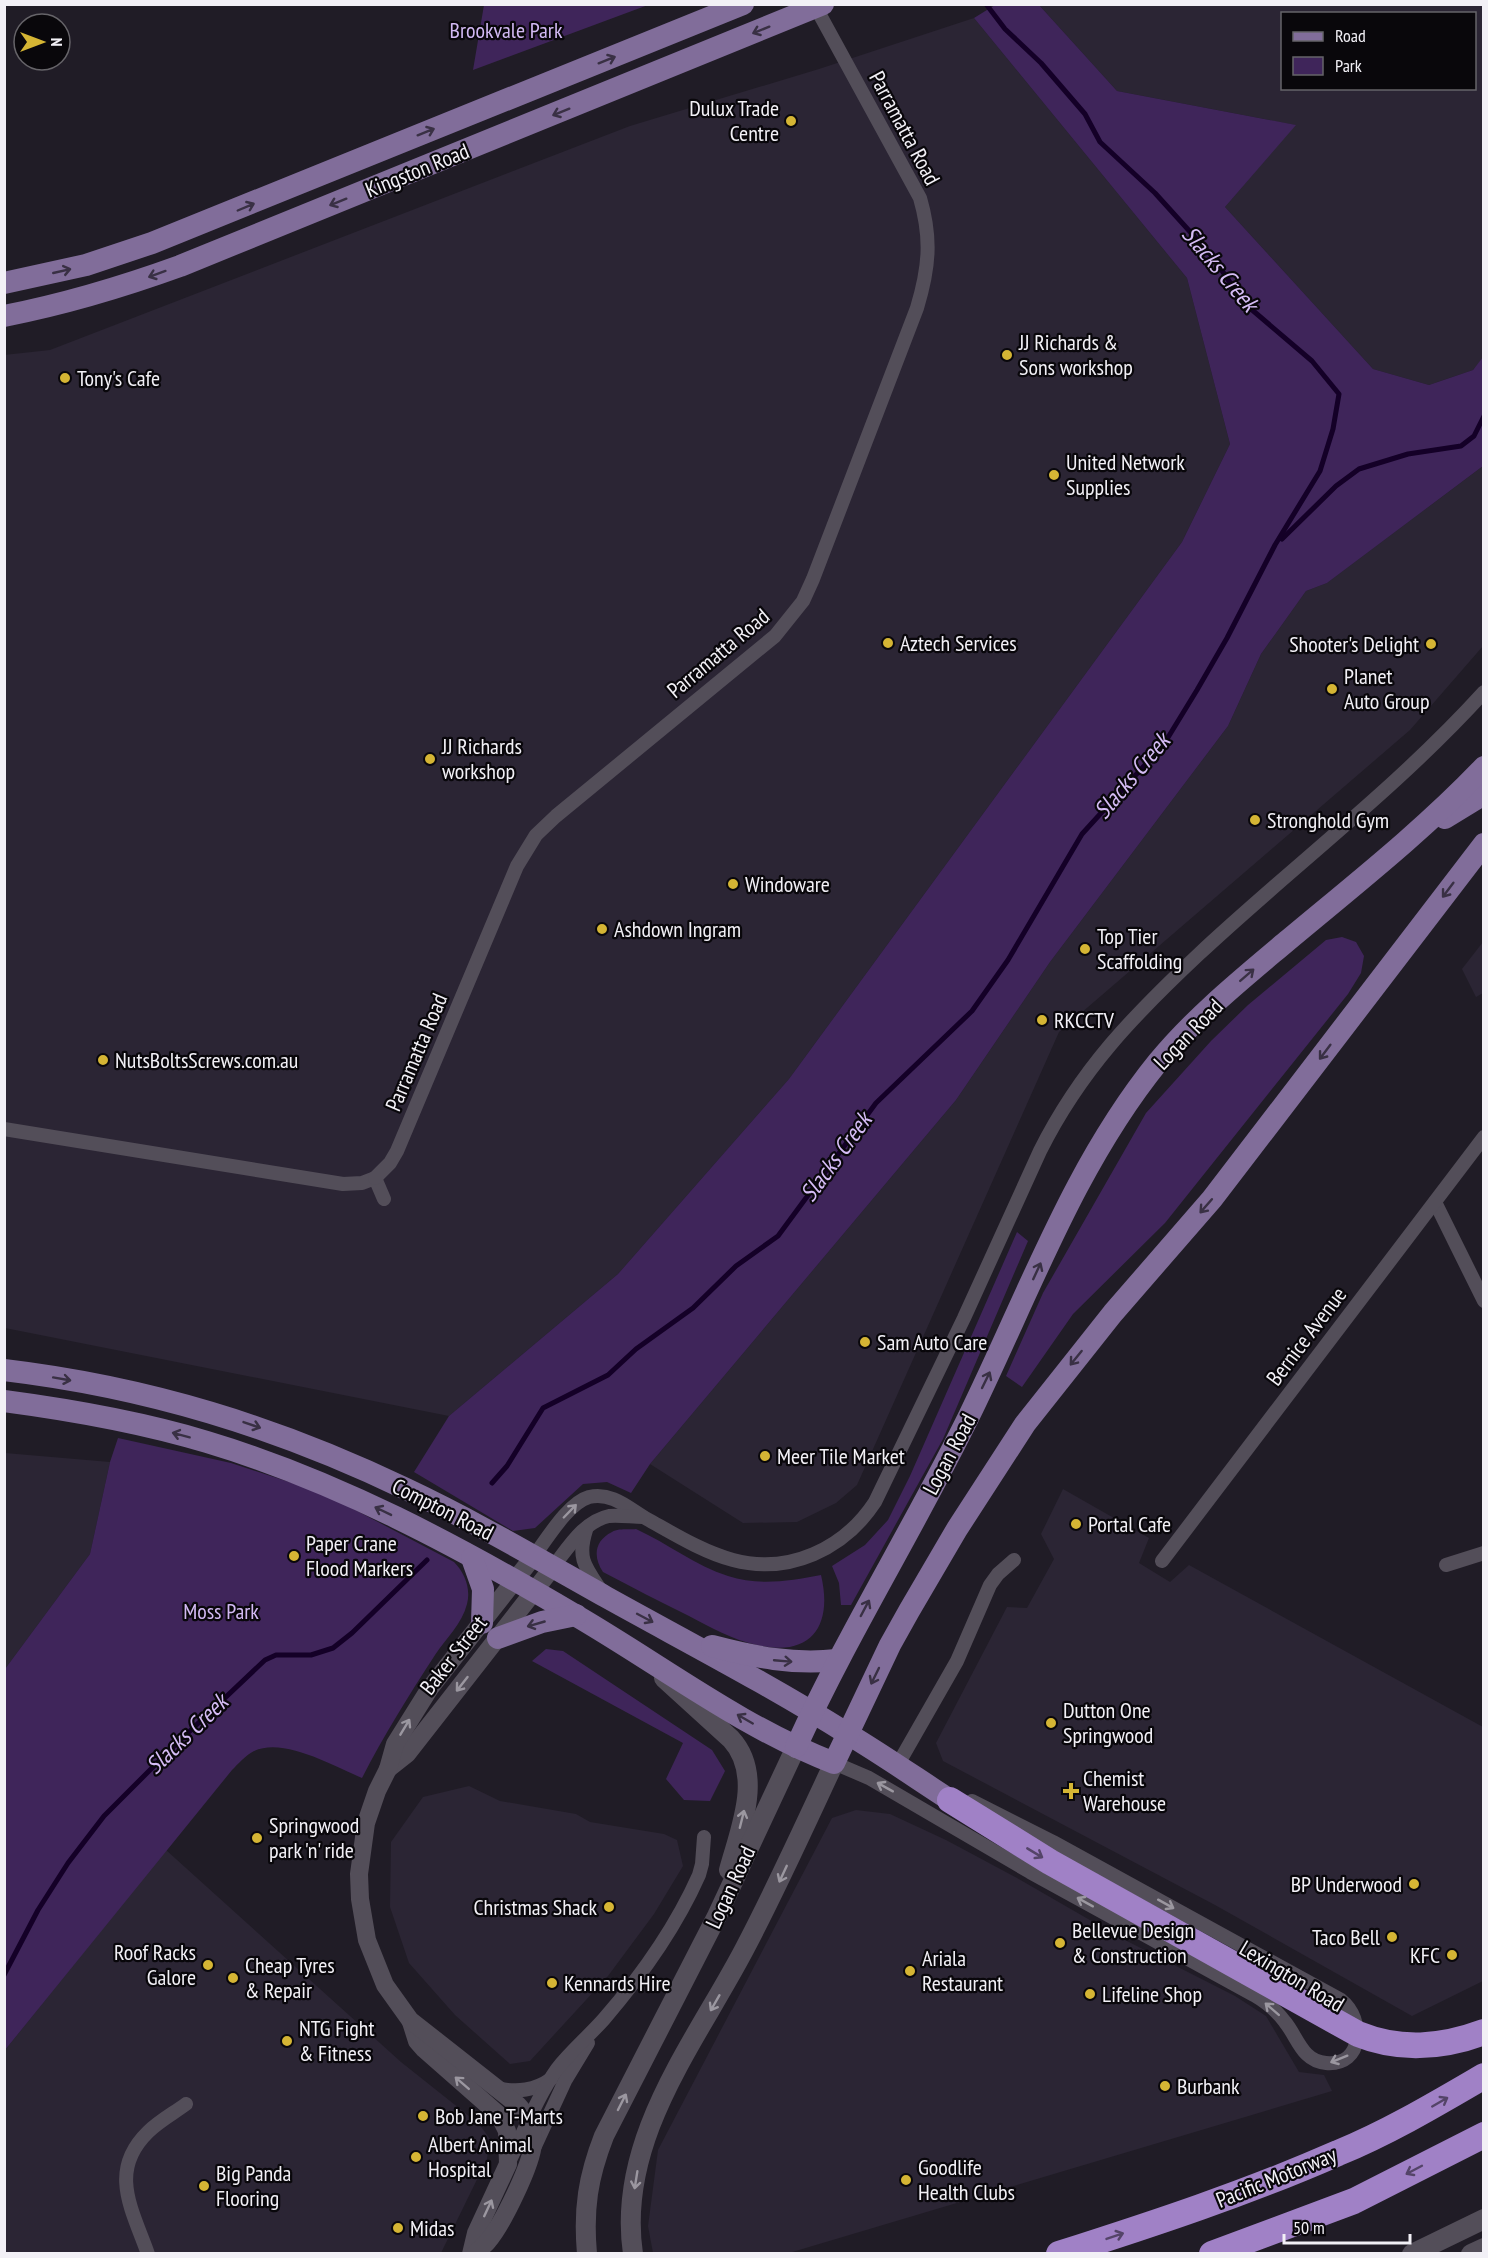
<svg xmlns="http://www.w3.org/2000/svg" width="1488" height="2258" viewBox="0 0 1488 2258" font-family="'PT Sans Narrow',sans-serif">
<rect width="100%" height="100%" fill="#201c26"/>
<!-- built -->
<g fill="#2b2534" fill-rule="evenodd">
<path d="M1039,5H1483L1484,357L1473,370L1429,385L1373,369L1225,207L1295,125L1117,91ZM1282,14H1474V88H1282Z"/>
<polygon points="974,18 1187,278 1230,444 1182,542 789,1079 618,1274 449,1416 5,1328 4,355 50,350 630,126 819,69"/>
<polygon points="1483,466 1483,646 1410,730 1059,1032 857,1485 836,1503 797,1522 743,1523 650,1464 956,1100 1050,962 1228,726 1261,654 1306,591 1327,583"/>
<polygon points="1483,942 1483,993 1476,997 1462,969"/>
<polygon points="5,1453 110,1462 90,1554 5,1669"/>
<polygon points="1063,1489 1149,1538 1139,1563 1170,1582 1189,1565 1483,1727 1483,1981 1412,2016 1215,1905 943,1761 936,1743 1007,1607 1027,1608 1054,1559 1041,1534"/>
<polygon points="469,1786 500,1801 576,1814 590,1822 664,1834 677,1840 683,1866 654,1914 608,1976 530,2061 510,2064 455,2015 409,1963 390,1907 391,1842 423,1797"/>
<polygon points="856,1810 890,1814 946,1840 1017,1878 1121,1938 1235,1996 1266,2016 1299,2072 1324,2075 1332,2091 789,2253 653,2253 648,2226 658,2150 832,1818"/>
<polygon points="166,1850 401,2062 479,2124 490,2139 487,2159 441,2253 5,2254 5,2050"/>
</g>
<!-- green -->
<g fill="#3f255a">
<polygon points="484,5 484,4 648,5 473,70"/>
<polygon points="995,5 1039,5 1117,91 1296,125 1225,207 1373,369 1429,385 1473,370 1483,357 1483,466 1327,583 1306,591 1261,654 1228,726 1050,962 956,1100 650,1464 631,1493 607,1482 583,1484 535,1528 513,1531 414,1472 449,1416 618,1274 789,1079 1182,542 1230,444 1187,278 974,18"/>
<polygon points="1342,937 1356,942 1364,956 1361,973 1348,994 1165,1223 1073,1314 1022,1387 1006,1376 1043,1293 1146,1113 1211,1041 1248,1005 1326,940"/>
<polygon points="1017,1232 1028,1241 943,1439 851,1605 841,1605 839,1583 832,1566 865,1545 888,1520 910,1476"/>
<path d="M118,1438L231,1463L323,1493L454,1562C465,1573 471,1589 467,1604C462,1624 446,1638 435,1655C409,1695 384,1735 362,1778C333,1766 284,1737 254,1751C246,1755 238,1764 232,1770L5,2050V1669L90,1554L110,1462Z"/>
<path d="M636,1529C667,1543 696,1566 728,1576C758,1586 790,1581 821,1575C833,1625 812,1658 757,1645C733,1640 710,1627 689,1616C660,1602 632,1587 603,1572C593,1557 594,1541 612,1532C618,1528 629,1530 636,1529Z"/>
<polygon points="546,1649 563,1651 712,1750 725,1771 710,1801 684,1800 666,1779 683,1743 532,1661"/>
</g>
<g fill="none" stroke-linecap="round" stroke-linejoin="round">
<!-- stream -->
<g stroke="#140027" stroke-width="5">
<polyline points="1282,539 1336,486 1359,469 1408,454 1461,446 1474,436 1484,416"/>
<polyline points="492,1483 507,1466 543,1408 608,1375 636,1349 693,1308 736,1266 778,1236 876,1103 972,1011 1008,960 1082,834 1164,744 1197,690 1227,638 1275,545 1320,471 1333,429 1339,394 1312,361 1244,303 1212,256 1155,193 1100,142 1085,114 1041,63 1005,29 986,4"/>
<polyline points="4,1975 38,1910 68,1863 104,1816 173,1747 265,1660 276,1655 311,1655 333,1648 352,1633 427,1560"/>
</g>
<!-- minor -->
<g stroke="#534e59" stroke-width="14">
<polyline points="4,1129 343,1184 362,1183 375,1178 384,1199"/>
<path d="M375,1178L390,1163L397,1151L517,866L536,835L556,816L775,636L803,601L813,579L917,308C929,268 932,239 920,198L814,4"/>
<polyline points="1435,1202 1484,1301"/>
<path d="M586,1530C577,1558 585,1567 600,1589"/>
<path d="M534,1556C547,1539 568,1503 589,1497C613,1492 628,1508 647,1519C674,1534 703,1552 733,1560C789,1575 844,1549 875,1502L964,1318L1040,1151C1081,1069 1134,1015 1199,954C1293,866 1397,788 1484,692"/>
<polyline points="1162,1561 1484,1137"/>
<polyline points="1446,1565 1484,1553"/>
<path d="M553,1567C568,1548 584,1521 609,1516C620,1515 632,1517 643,1517"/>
<path d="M834,1763L869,1778L1030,1872L1254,1995C1266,2002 1277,2011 1285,2022C1298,2038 1302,2061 1326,2063C1364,2066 1365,2019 1341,2000L1053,1842L972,1801"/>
<polyline points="897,1766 957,1661 990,1585 998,1574 1014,1560"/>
<path d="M498,2088C516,2093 536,2090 551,2079"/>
<polyline points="535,2146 565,2081 588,2043"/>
<path d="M509,2162C524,2132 537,2097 557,2069C571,2051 589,2036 604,2019C642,1975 675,1929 699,1875L702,1864L704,1837"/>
<path d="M148,2254C132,2209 108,2171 148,2132C159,2121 174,2113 186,2104"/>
</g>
<!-- tertiary -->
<g stroke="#534e59" stroke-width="18">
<polyline points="388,1769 407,1754 553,1567"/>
<polyline points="411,2022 417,2041 424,2049 499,2115 507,2131 508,2164 476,2233 471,2254"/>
<path d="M475,2254C479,2249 485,2245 488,2241C502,2225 532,2164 533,2143C534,2129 528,2116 518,2105L410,2020L385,1985L367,1940L360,1899L359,1874L366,1823L377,1791L388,1769L395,1744L430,1688L534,1556"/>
</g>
<!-- secondary -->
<g stroke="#534e59" stroke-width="20">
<path d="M664,1678L731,1739C764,1775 740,1829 729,1870"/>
<path d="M587,2254C583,2209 588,2177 604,2136L717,1916L796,1747"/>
<path d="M633,2254C616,2139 696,2042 745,1948C777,1887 805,1825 834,1763"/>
<polyline points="1412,2254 1484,2219"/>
<polyline points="1471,2254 1484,2248"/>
</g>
<!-- primary -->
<g stroke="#816d9a" stroke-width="22">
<polyline points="4,283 86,265 152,243 743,4"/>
<path d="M4,316C65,304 122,287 180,266L823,4"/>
<polyline points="1445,818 1484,794"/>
<path d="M4,1370C147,1387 277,1427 406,1489C474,1521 540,1560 606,1597C687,1642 770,1685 848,1734C883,1755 916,1778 950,1800"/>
<path d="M4,1401C72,1410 141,1422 207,1442C337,1481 458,1546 575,1615C661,1665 741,1727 834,1763L890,1645L909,1611L957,1529L1025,1424L1113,1313L1212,1199L1484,844"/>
<polyline points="472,1558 483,1589 482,1623"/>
<polyline points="498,1638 542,1622 576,1615"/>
<path d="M712,1646C754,1657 794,1665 837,1660"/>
<path d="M796,1747C848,1633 914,1528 969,1416C1028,1296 1073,1167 1158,1062C1196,1016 1242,979 1287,941C1354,885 1424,830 1484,767"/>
</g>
<!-- motorway -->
<g stroke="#a081c6" stroke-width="26">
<path d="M950,1800L1050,1862L1358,2034C1400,2051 1441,2048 1484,2032"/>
<path d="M1059,2254C1153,2224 1247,2193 1338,2153C1389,2132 1436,2104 1484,2076"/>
<polyline points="1212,2254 1354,2201 1484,2135"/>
</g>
</g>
<!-- one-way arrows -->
<defs><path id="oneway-shaft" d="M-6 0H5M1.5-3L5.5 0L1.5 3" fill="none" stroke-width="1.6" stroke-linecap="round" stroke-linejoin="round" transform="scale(1.5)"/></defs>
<g stroke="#393044">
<use href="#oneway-shaft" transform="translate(761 30) rotate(158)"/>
<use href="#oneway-shaft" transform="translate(607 60) rotate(-22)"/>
<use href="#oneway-shaft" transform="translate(561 112) rotate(158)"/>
<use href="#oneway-shaft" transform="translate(426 132) rotate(-22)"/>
<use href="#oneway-shaft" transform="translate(338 202) rotate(158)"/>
<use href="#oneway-shaft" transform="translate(246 207) rotate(-23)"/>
<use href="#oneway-shaft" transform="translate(62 271) rotate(-13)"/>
<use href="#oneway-shaft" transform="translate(157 274) rotate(160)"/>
<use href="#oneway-shaft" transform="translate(1448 890) rotate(127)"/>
<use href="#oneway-shaft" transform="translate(1247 975) rotate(-41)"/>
<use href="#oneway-shaft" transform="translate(1325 1052) rotate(127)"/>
<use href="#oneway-shaft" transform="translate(1206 1206) rotate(131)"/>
<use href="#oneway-shaft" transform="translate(1037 1271) rotate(-65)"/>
<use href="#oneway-shaft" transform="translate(1076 1358) rotate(129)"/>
<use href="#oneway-shaft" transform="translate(62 1379) rotate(10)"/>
<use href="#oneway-shaft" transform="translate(986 1380) rotate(-64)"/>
<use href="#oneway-shaft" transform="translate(252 1425) rotate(19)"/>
<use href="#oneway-shaft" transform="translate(181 1435) rotate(-165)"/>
<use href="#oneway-shaft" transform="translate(383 1511) rotate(-154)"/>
<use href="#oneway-shaft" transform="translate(865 1608) rotate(-62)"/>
<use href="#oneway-shaft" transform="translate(645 1618) rotate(28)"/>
<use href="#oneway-shaft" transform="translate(536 1624) rotate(164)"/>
<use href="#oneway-shaft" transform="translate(783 1661) rotate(5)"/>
<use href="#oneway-shaft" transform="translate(875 1676) rotate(116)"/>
<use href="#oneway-shaft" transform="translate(745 1719) rotate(-150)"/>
</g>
<g stroke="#9b97a0">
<use href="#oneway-shaft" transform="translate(570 1511) rotate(-46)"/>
<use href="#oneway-shaft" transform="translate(462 1684) rotate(128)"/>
<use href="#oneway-shaft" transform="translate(405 1727) rotate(-59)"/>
<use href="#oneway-shaft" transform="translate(885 1787) rotate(-151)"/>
<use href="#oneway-shaft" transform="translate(742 1819) rotate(-76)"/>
<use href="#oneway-shaft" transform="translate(783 1874) rotate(115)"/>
<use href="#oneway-shaft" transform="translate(1085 1902) rotate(-151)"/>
<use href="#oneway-shaft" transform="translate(1166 1904) rotate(29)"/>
<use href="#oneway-shaft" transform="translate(715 2003) rotate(120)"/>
<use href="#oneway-shaft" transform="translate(1272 2009) rotate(-139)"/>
<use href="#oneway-shaft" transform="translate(1339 2059) rotate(158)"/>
<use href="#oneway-shaft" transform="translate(462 2083) rotate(-139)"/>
<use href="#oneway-shaft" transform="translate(622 2102) rotate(-63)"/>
<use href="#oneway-shaft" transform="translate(636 2180) rotate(99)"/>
<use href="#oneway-shaft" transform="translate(488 2208) rotate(-65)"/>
</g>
<g stroke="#544468">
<use href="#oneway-shaft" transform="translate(1035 1853) rotate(31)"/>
<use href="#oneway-shaft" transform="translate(1440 2102) rotate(-30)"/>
<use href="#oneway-shaft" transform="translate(1414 2170) rotate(152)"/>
<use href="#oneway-shaft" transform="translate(1115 2236) rotate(-19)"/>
</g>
<!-- markers -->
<g fill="#d5b534" stroke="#09070b" stroke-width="2">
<circle cx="791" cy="121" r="6"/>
<circle cx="1007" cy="355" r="6"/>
<circle cx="65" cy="378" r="6"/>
<circle cx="1054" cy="475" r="6"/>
<circle cx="888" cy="643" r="6"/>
<circle cx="1431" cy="644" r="6"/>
<circle cx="1332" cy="689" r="6"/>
<circle cx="430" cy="759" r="6"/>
<circle cx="1255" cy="820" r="6"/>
<circle cx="733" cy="884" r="6"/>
<circle cx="602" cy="929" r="6"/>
<circle cx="1085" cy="949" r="6"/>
<circle cx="1042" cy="1020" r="6"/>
<circle cx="103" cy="1060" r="6"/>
<circle cx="865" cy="1342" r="6"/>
<circle cx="765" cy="1456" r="6"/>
<circle cx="1076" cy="1524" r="6"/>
<circle cx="294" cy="1556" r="6"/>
<circle cx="1051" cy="1723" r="6"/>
<path d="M1068 1782h6v6h6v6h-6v6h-6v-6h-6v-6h6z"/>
<circle cx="257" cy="1838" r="6"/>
<circle cx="1414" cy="1884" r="6"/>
<circle cx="609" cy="1907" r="6"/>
<circle cx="1392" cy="1937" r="6"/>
<circle cx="1060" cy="1943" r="6"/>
<circle cx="1452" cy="1955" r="6"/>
<circle cx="208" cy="1965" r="6"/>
<circle cx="910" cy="1971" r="6"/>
<circle cx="233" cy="1978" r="6"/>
<circle cx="552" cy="1983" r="6"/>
<circle cx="1090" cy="1994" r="6"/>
<circle cx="287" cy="2041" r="6"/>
<circle cx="1165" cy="2086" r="6"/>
<circle cx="423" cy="2116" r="6"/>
<circle cx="416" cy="2157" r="6"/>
<circle cx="906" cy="2180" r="6"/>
<circle cx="204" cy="2186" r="6"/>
<circle cx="398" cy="2228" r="6"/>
</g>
<g text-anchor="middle" stroke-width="4.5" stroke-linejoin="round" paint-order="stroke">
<!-- park labels -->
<g font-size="22" fill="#d2b9f3" stroke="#09070b">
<text x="506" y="38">Brookvale Park</text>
<text x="221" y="1619">Moss Park</text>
</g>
<!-- poi labels -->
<g font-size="22" fill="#f2f0f6" stroke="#09070b" text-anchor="start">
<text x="779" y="116" text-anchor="end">Dulux Trade<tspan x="779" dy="25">Centre</tspan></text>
<text x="1019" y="350">JJ Richards &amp;<tspan x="1019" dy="25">Sons workshop</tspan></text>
<text x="77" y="386">Tony's Cafe</text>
<text x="1066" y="470">United Network<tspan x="1066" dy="25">Supplies</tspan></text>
<text x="900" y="651">Aztech Services</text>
<text x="1419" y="652" text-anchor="end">Shooter's Delight</text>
<text x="1344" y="684">Planet<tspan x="1344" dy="25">Auto Group</tspan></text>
<text x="442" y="754">JJ Richards<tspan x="442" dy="25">workshop</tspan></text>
<text x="1267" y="828">Stronghold Gym</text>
<text x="745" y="892">Windoware</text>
<text x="614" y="937">Ashdown Ingram</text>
<text x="1097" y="944">Top Tier<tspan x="1097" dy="25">Scaffolding</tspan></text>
<text x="1054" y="1028">RKCCTV</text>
<text x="115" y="1068">NutsBoltsScrews.com.au</text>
<text x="877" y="1350">Sam Auto Care</text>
<text x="777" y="1464">Meer Tile Market</text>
<text x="1088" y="1532">Portal Cafe</text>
<text x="306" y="1551">Paper Crane<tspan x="306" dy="25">Flood Markers</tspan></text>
<text x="1063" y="1718">Dutton One<tspan x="1063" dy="25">Springwood</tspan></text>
<text x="1083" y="1786">Chemist<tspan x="1083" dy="25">Warehouse</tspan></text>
<text x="269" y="1833">Springwood<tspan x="269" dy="25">park 'n' ride</tspan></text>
<text x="1402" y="1892" text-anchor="end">BP Underwood</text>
<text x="597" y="1915" text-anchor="end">Christmas Shack</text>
<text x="1072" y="1938">Bellevue Design<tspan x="1072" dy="25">&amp; Construction</tspan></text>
<text x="1380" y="1945" text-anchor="end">Taco Bell</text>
<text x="196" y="1960" text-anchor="end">Roof Racks<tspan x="196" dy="25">Galore</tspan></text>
<text x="1440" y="1963" text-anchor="end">KFC</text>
<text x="922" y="1966">Ariala<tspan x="922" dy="25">Restaurant</tspan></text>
<text x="245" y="1973">Cheap Tyres<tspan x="245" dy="25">&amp; Repair</tspan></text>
<text x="564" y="1991">Kennards Hire</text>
<text x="1102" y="2002">Lifeline Shop</text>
<text x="299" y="2036">NTG Fight<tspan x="299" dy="25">&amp; Fitness</tspan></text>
<text x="1177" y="2094">Burbank</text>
<text x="435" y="2124">Bob Jane T-Marts</text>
<text x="428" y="2152">Albert Animal<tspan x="428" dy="25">Hospital</tspan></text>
<text x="918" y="2175">Goodlife<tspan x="918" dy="25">Health Clubs</tspan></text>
<text x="216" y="2181">Big Panda<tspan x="216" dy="25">Flooring</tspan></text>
<text x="410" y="2236">Midas</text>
</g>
<!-- street labels -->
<g font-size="22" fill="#f2f0f6" stroke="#09070b">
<text transform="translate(905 128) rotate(62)" y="8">Parramatta Road</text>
<text transform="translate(417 170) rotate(-22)" y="8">Kingston Road</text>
<text transform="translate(718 653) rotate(-40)" y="8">Parramatta Road</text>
<text transform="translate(1188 1034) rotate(-46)" y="8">Logan Road</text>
<text transform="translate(416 1052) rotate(-67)" y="8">Parramatta Road</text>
<text transform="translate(1306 1336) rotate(-53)" y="8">Bernice Avenue</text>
<text transform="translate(949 1454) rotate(-62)" y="8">Logan Road</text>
<text transform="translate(443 1509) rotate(27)" y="8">Compton Road</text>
<text transform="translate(453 1655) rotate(-52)" y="8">Baker Street</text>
<text transform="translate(730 1887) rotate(-65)" y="8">Logan Road</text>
<text transform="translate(1292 1976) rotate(31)" y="8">Lexington Road</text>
<text transform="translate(1276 2177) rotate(-22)" y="8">Pacific Motorway</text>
</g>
<!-- water labels -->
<g font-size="24" font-style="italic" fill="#d5bcf5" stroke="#09070b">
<text transform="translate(1220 269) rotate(50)" y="8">Slacks Creek</text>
<text transform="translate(1132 776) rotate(-50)" y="8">Slacks Creek</text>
<text transform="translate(836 1157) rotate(-54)" y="8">Slacks Creek</text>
<text transform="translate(187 1734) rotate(-44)" y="8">Slacks Creek</text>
</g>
</g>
<!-- border -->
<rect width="1488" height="2258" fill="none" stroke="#f2f0f6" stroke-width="12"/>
<!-- legend -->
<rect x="1281" y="12" width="195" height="78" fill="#09070b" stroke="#666469" stroke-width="1.5"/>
<rect x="1293" y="32" width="30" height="9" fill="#816d9a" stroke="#666469" stroke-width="1.5"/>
<text x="1335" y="42" font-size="18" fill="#f2f0f6">Road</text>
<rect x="1293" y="57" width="30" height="18" fill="#3f255a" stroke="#666469" stroke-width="1.5"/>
<text x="1335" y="72" font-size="18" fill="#f2f0f6">Park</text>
<!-- north arrow -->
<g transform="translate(42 42) rotate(90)"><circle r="28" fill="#09070b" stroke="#666469" stroke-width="1.5"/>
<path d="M0-4.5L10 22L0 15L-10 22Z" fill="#d5b534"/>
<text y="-9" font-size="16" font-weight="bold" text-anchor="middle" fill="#f2f0f6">N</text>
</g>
<!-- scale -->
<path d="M1284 2234v9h126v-9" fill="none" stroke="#f2f0f6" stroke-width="3"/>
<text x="1293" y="2234" font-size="18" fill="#f2f0f6" stroke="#09070b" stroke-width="4.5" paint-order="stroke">50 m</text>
</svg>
